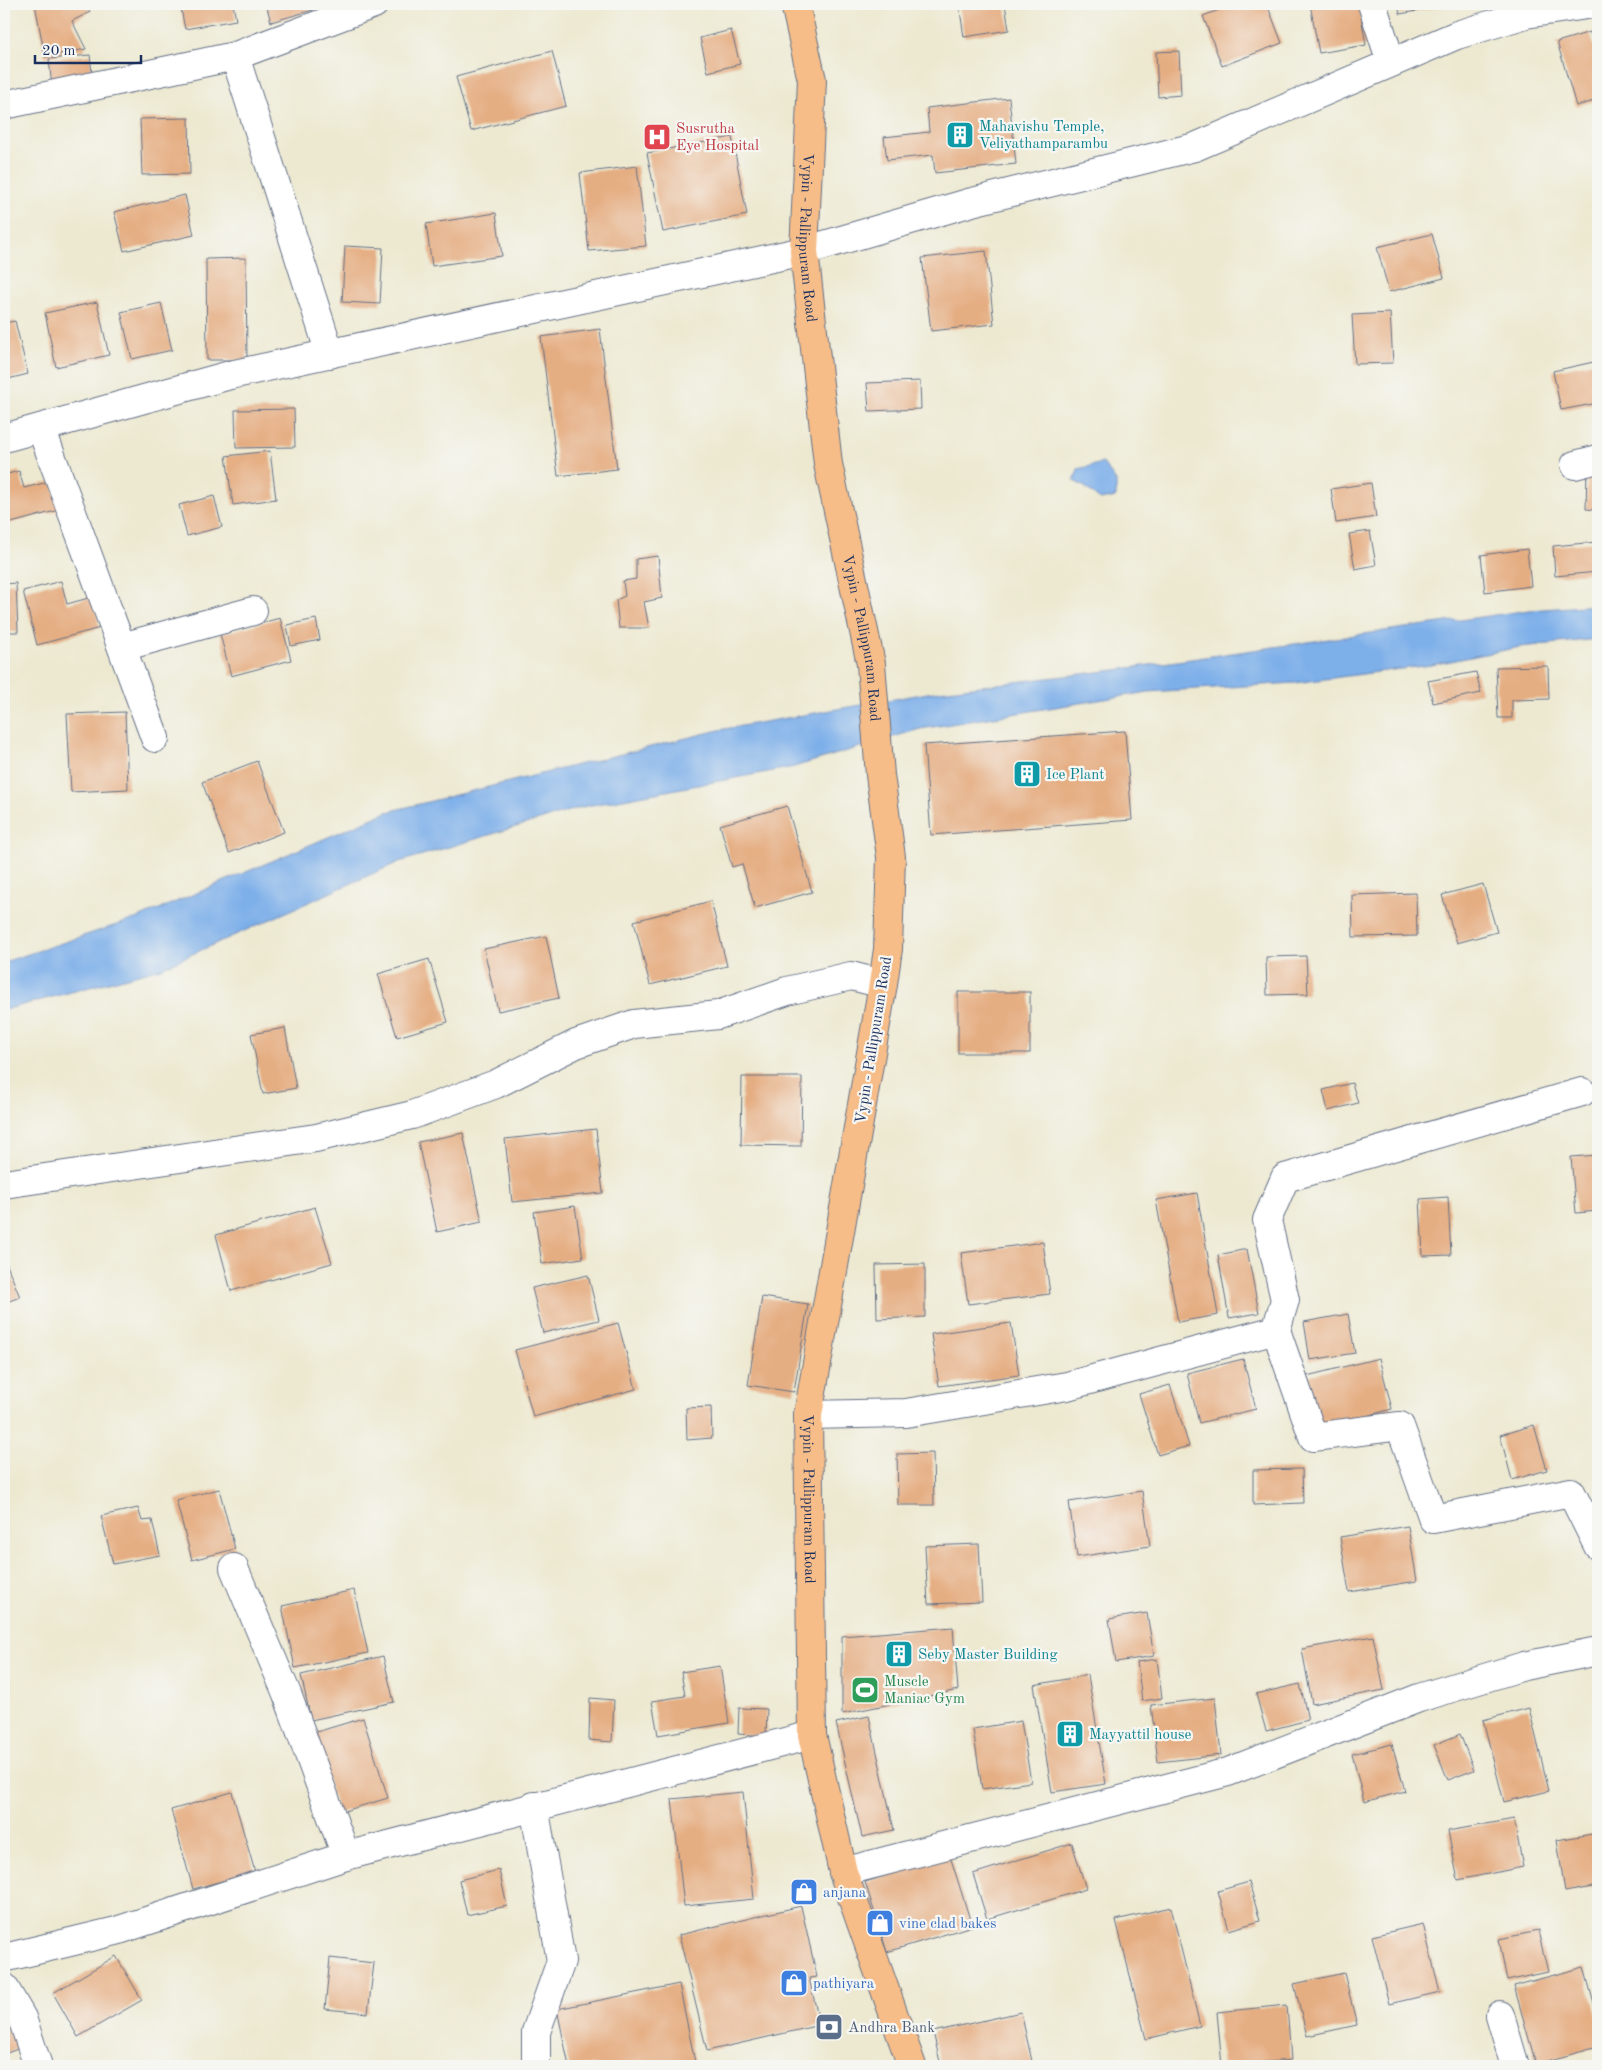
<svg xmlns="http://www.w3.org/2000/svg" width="1602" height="2070" viewBox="0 0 1602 2070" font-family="'Old Standard TT',serif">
<rect width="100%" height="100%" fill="#f6f6f2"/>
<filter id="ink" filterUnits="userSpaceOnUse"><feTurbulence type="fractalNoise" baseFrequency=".02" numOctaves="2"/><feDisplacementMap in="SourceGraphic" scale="10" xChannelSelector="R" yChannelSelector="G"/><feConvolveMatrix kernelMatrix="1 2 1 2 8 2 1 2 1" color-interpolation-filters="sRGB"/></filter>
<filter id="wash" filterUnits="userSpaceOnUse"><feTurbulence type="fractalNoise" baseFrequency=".0096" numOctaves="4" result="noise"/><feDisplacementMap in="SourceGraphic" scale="20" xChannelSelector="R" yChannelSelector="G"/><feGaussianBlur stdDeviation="1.12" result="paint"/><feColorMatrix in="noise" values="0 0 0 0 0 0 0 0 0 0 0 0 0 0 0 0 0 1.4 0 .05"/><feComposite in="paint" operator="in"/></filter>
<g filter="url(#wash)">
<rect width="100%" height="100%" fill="#ede9d1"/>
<!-- water -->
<g fill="#7dafe9" stroke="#4c6fa4">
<polygon points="1103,463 1116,481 1116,497 1100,500 1085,487 1074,481 1078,469"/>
<polygon points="1598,605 1598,639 1520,647 1431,665 1295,683 1148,692 920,729 794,767 586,806 399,862 161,968 4,1010 4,962 138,918 387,812 719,730 939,691 1115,670 1529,610"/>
</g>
<g id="blocks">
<!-- building -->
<g fill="#e5ad82">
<polygon points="35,4 86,4 90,12 72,21 86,49 45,57"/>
<polygon points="180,4 233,4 236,20 185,29"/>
<polygon points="266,4 311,4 313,10 271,22"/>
<polygon points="959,4 1005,4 1009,30 964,37"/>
<polygon points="1235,4 1267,4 1282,43 1222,66 1203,16"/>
<polygon points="1310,4 1359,4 1366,45 1319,53"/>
<polygon points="1398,4 1445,4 1445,6 1400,14"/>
<polygon points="731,30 740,64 708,72 700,38"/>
<polygon points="1590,32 1598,61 1598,100 1576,106 1557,42"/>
<polygon points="552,51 566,106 471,131 456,77"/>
<polygon points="1179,51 1181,95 1158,97 1156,52"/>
<polygon points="90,55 93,83 52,88 49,59"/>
<polygon points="1009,98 1016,164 935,173 933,155 887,160 884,137 929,132 927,108"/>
<polygon points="189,118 190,174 142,175 140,119"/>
<polygon points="732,137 747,215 663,232 647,153"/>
<polygon points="637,166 646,246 589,251 580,173"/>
<polygon points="185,195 194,235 124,251 114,212"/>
<polygon points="496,213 502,256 432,266 426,224"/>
<polygon points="1432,234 1444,278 1389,292 1377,247"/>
<polygon points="345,246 383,248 380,304 342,302"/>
<polygon points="986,251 994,324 931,331 922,258"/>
<polygon points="246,258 247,360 207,360 206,259"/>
<polygon points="97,302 109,355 56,367 45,313"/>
<polygon points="161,303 172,350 132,359 121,312"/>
<polygon points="1390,313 1393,363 1355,364 1352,315"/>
<polygon points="15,321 28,374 4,380 4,323"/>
<polygon points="600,329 617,469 558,476 541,337"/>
<polygon points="1598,361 1598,403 1561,410 1553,371"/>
<polygon points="920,381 921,409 869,411 867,383"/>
<polygon points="294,409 295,447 236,448 235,410"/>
<polygon points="270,451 276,499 233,505 226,456"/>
<polygon points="1587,469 1598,470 1598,510 1586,509"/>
<polygon points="19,471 24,488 52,481 59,510 4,525 4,475"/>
<polygon points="1371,483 1376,517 1336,523 1331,489"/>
<polygon points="214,496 222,527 187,536 179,505"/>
<polygon points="1370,531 1376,565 1355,569 1349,534"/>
<polygon points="1597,542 1598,572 1555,576 1553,546"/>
<polygon points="1527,549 1531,586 1485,592 1481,555"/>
<polygon points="658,556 662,598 644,602 649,628 619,628 616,600 625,596 623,581 636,579 636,559"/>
<polygon points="61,581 67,604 92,597 100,628 37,645 23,591"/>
<polygon points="16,583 18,632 4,632 4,584"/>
<polygon points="280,618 291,660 231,676 220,634"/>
<polygon points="316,619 320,640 291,646 287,625"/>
<polygon points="1548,666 1549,699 1512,700 1512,718 1498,718 1496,667"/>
<polygon points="1476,672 1481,693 1433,703 1428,681"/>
<polygon points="125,712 128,789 71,792 67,714"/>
<polygon points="1125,731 1132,820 931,835 924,745"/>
<polygon points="257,761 284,832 229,853 202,782"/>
<polygon points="787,806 812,892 755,908 742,864 732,867 720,825"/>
<polygon points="1483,884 1497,932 1457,943 1442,895"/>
<polygon points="1416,893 1417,936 1353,937 1352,895"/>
<polygon points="711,901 727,966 650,985 634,921"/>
<polygon points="546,936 559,998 498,1011 484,949"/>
<polygon points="1306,956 1308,994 1267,995 1266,957"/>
<polygon points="429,959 448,1022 397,1037 378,974"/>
<rect x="958" y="992" width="72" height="61"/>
<polygon points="285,1028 296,1088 263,1094 251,1034"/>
<polygon points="742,1077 802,1077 801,1146 741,1145"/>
<polygon points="1352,1083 1358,1103 1328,1111 1323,1090"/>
<polygon points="596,1129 603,1193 512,1202 505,1139"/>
<polygon points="463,1133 482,1222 437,1232 418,1142"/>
<polygon points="1598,1155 1598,1211 1576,1213 1571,1157"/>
<polygon points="1197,1193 1218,1315 1178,1322 1156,1200"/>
<polygon points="1448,1197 1451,1255 1423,1256 1420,1199"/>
<polygon points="575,1206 583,1258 542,1264 534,1212"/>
<polygon points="315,1207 332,1263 231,1291 216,1235"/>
<polygon points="1043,1242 1050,1294 968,1304 961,1253"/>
<polygon points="1247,1249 1259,1313 1229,1318 1218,1255"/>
<polygon points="4,1258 20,1297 4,1303"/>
<polygon points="925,1264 925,1317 877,1319 876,1265"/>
<polygon points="588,1275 599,1320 543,1333 532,1288"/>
<polygon points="762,1297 808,1304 794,1392 748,1385"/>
<polygon points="1348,1314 1355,1353 1310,1360 1304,1322"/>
<polygon points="618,1323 636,1389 533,1417 515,1350"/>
<polygon points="1011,1323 1019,1375 939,1386 931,1334"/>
<polygon points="1379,1358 1392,1409 1321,1428 1307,1376"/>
<polygon points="1243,1359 1256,1409 1199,1423 1187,1373"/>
<polygon points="1170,1385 1189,1446 1158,1455 1139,1394"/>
<polygon points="711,1407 712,1438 687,1440 686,1408"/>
<polygon points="1534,1425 1547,1470 1512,1480 1500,1435"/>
<polygon points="933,1453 934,1505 898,1505 897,1454"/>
<polygon points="1302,1469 1303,1503 1253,1505 1253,1470"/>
<polygon points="219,1489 235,1549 192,1560 176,1500"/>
<polygon points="1142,1491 1150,1546 1077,1557 1069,1502"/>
<polygon points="138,1508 142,1521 152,1520 160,1555 113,1564 101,1516"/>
<polygon points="1408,1526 1417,1581 1349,1592 1340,1537"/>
<polygon points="979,1544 982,1602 928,1604 925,1546"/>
<polygon points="354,1590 368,1653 295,1668 282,1606"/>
<polygon points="1147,1613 1154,1656 1116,1662 1109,1619"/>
<polygon points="953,1627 958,1690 842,1714 842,1636"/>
<polygon points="1373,1636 1384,1690 1312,1704 1302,1649"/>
<polygon points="383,1656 394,1702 311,1720 301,1675"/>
<polygon points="1157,1659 1162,1698 1142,1701 1137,1662"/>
<polygon points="720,1666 729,1723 658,1735 652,1701 685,1696 681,1672"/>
<polygon points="1088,1675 1106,1784 1052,1792 1034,1685"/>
<polygon points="1300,1684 1308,1720 1266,1731 1256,1694"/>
<polygon points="590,1698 614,1700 612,1742 589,1740"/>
<polygon points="1215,1698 1221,1755 1158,1762 1151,1705"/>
<polygon points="739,1708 767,1709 766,1736 738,1734"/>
<polygon points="1529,1708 1549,1791 1504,1802 1483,1720"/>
<polygon points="869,1716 894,1830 862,1837 836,1723"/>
<polygon points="363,1718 388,1798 338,1813 313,1733"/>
<polygon points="1021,1721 1031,1782 982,1789 973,1729"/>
<polygon points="1460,1734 1474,1770 1448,1780 1434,1745"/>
<polygon points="1392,1744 1405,1791 1364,1802 1352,1754"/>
<polygon points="232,1792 255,1872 193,1889 171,1810"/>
<polygon points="743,1792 754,1899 684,1906 672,1799"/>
<polygon points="1514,1819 1523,1867 1458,1880 1448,1831"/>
<polygon points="1598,1833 1598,1886 1565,1892 1557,1840"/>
<polygon points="1072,1843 1086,1889 987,1919 973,1874"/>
<polygon points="950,1856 972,1926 887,1952 865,1882"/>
<polygon points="499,1870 507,1906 467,1915 459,1880"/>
<polygon points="1249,1882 1260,1921 1229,1930 1218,1891"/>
<polygon points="801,1906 817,1977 809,1978 820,2025 707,2051 679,1935"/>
<polygon points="1171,1907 1200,2026 1146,2039 1116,1920"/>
<polygon points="1423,1924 1440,1992 1389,2004 1372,1936"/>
<polygon points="1538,1931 1548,1972 1507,1981 1499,1939"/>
<polygon points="116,1956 142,2000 78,2037 53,1993"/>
<polygon points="330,1958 374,1963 368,2013 325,2009"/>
<polygon points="1584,1967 1598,2019 1598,2047 1536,2064 1514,1986"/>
<polygon points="1344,1973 1357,2025 1307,2036 1294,1984"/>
<polygon points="679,1984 695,2062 673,2066 569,2066 557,2009"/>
<polygon points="1287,2005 1291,2060 1222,2066 1217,2012"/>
<polygon points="4,2009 6,2009 18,2049 4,2054"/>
<polygon points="1021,2012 1033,2066 941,2066 933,2032"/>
<polygon points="101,2061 103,2066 87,2066"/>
</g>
</g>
</g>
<g filter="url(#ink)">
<use href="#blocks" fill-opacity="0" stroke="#647086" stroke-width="1"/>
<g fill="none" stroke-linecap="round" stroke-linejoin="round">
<defs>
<g id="minor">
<polyline points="1372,4 1391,62"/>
<polyline points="235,56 330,354"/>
<polyline points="4,105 235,56 374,4"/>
<polyline points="41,428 155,738"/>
<polyline points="4,438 230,375 804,251 972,202 1195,147 1457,35 1526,14 1594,4"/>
<polyline points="1575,465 1598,459"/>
<polyline points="122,647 253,611"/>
<polyline points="4,1184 316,1138 412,1115 496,1084 576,1044 634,1024 718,1015 787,991 851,976 883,984"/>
<polyline points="1276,1330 1313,1437 1400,1426 1433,1519 1571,1492 1598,1546"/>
<polyline points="808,1415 906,1413 1067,1386 1276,1330 1285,1300 1267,1220 1285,1178 1582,1092"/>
<polyline points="234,1568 287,1694 346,1856"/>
<polyline points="534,1806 561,1961 536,2032 536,2066"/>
<polyline points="843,1872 1228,1772 1419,1698 1524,1666 1598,1651"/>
<polyline points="4,1958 116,1931 346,1856 812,1735"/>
<polyline points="4,1987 22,2018 38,2066"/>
<polyline points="1500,2015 1515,2066"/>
</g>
<g id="major">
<path id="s1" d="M795,4L812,80L804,251L828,464L871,664L880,775L891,857L888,949L883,984L808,1415L812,1735L843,1872L912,2066"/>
</g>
</defs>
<!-- minor casing -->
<use href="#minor" stroke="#647086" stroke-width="30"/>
<!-- major casing -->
<use href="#major" stroke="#647086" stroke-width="30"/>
<!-- minor -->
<use href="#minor" stroke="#fff" stroke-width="28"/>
<!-- major -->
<use href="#major" stroke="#f7bd88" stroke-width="28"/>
</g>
</g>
<!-- icons -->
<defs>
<symbol id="building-square" viewBox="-11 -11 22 22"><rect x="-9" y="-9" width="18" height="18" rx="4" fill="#0f9aa8" stroke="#f6f6f2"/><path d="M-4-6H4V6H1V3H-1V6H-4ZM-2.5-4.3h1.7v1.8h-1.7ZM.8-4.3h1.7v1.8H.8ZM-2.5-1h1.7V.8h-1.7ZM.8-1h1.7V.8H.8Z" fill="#fff"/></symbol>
<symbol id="hospital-square" viewBox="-11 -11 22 22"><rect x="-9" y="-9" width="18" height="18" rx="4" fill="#e0444e" stroke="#f6f6f2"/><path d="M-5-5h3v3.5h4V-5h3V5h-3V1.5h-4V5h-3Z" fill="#fff"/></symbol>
<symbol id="stadium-square" viewBox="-11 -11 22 22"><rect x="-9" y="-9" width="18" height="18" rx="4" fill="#2e9e5b" stroke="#f6f6f2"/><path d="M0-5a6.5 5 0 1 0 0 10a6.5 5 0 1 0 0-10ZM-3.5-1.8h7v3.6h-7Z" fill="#fff"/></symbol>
<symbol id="shop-square" viewBox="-11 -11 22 22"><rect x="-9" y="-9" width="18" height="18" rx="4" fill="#3f7fe0" stroke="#f6f6f2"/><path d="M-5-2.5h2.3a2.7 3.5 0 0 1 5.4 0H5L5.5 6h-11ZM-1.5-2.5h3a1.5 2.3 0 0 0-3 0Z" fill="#fff"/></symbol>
<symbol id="bank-square" viewBox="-11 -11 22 22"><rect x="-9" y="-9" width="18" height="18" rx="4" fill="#5c6f8a" stroke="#f6f6f2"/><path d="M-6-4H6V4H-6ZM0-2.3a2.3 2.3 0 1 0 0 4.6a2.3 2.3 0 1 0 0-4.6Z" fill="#fff"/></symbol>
</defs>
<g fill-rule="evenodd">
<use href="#building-square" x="944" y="119" width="32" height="32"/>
<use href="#hospital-square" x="641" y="121" width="32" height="32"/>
<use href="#building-square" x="1011" y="758" width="32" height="32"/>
<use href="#building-square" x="883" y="1638" width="32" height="32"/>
<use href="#stadium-square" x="849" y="1674" width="32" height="32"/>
<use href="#building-square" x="1054" y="1718" width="32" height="32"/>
<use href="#shop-square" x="788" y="1876" width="32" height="32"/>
<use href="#shop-square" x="864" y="1907" width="32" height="32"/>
<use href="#shop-square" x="778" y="1967" width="32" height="32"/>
<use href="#bank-square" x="813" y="2011" width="32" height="32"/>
</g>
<g text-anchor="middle" stroke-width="4.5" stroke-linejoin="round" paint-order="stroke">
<!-- culture labels -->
<g font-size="15" fill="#0d838f" stroke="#f6f6f2" text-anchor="start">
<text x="979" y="131">Mahavishu Temple,<tspan x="979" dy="17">Veliyathamparambu</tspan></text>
<text x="1046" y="779">Ice Plant</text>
<text x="918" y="1659">Seby Master Building</text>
<text x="1089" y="1739">Mayyattil house</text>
</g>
<!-- health labels -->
<g font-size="15" fill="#be3a42" stroke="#f6f6f2" text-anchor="start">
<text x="676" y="133">Susrutha<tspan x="676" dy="17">Eye Hospital</tspan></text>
</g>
<!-- street labels -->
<g font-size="15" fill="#1b2f5e" stroke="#f6f6f2">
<text dy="5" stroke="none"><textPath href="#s1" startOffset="236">Vypin - Pallippuram Road</textPath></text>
<text dy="5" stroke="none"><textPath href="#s1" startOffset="641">Vypin - Pallippuram Road</textPath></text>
<text transform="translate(873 1040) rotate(-81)" y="5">Vypin - Pallippuram Road</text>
<text dy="5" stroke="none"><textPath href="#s1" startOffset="1511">Vypin - Pallippuram Road</textPath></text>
</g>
<!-- leisure labels -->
<g font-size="15" fill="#27864d" stroke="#f6f6f2" text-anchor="start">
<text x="884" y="1686">Muscle<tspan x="884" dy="17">Maniac Gym</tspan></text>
</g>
<!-- shop labels -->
<g font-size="15" fill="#366cbe" stroke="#f6f6f2" text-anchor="start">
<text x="823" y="1897">anjana</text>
<text x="899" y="1928">vine clad bakes</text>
<text x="813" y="1988">pathiyara</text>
</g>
<!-- service labels -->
<g font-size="15" fill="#4e5e75" stroke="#f6f6f2" text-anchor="start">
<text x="848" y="2032">Andhra Bank</text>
</g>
</g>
<!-- margin -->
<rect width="1602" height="2070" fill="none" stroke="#f6f6f2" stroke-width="20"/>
<!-- scale -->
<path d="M35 55v8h106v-8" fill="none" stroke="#1b2f5e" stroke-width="2.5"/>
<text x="42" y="55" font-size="15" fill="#1b2f5e" stroke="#f6f6f2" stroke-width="4" paint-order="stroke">20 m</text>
</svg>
